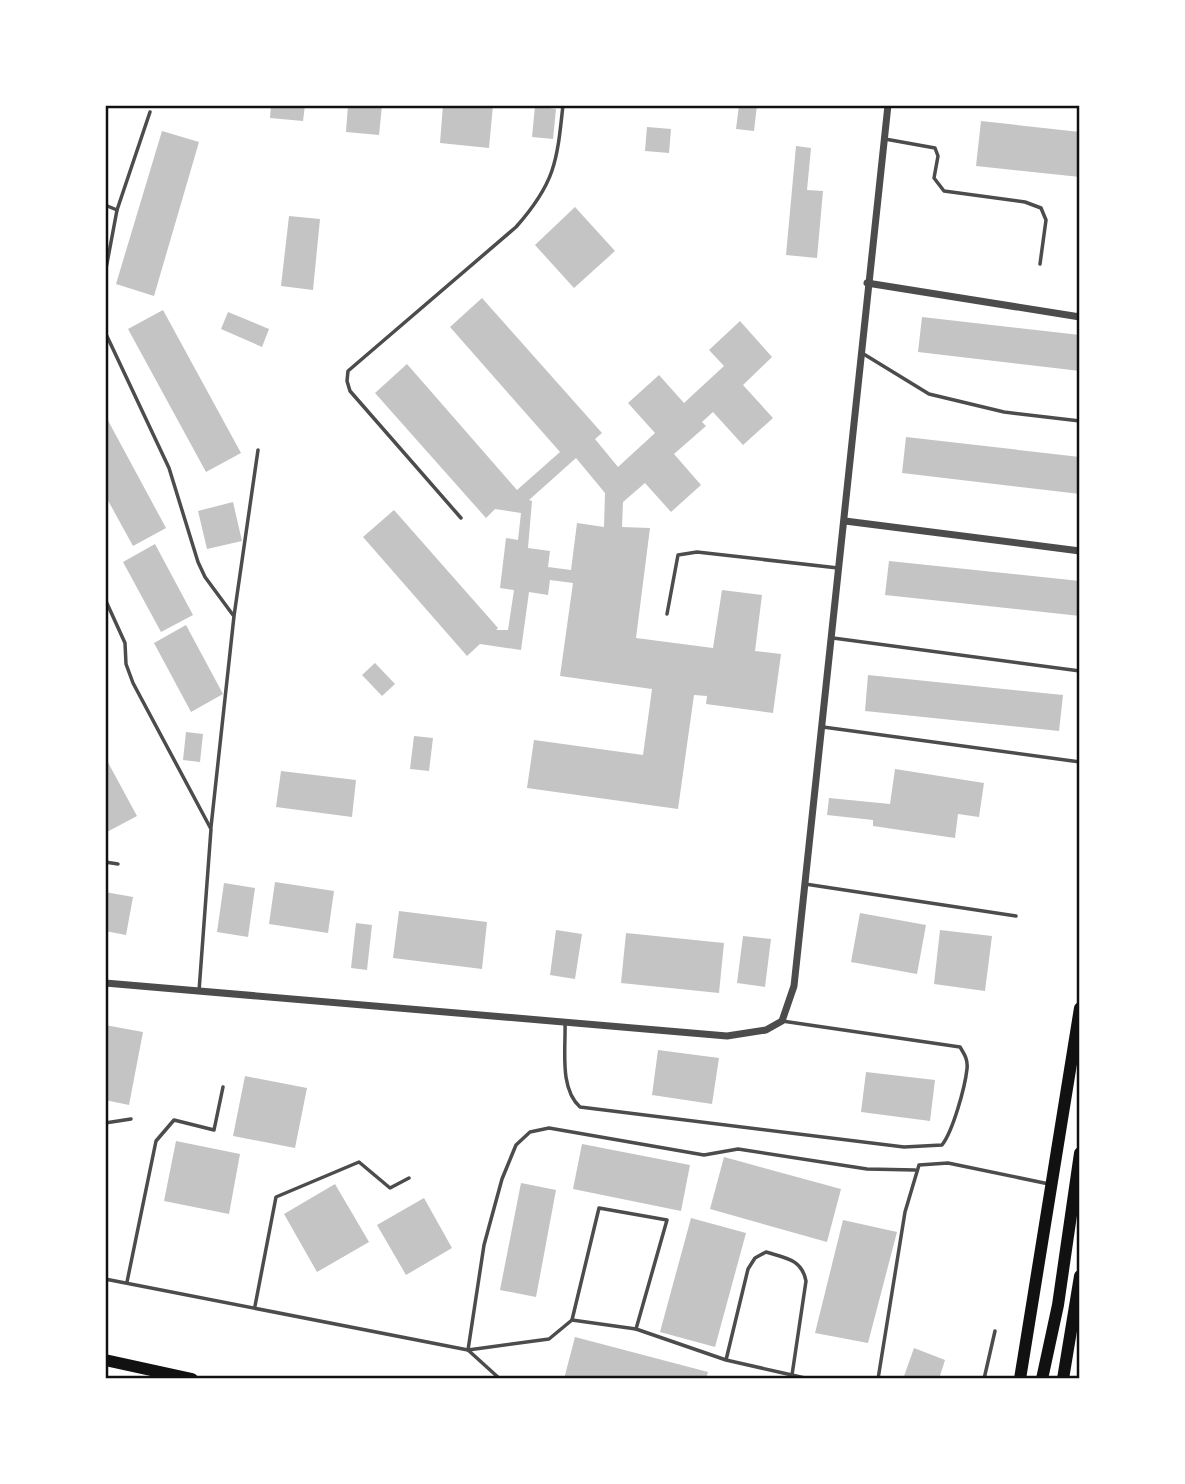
<svg xmlns="http://www.w3.org/2000/svg" width="1185" height="1484" viewBox="0 0 1185 1484" font-family="'PT Sans Narrow',sans-serif">
<rect width="100%" height="100%" fill="#fff"/>
<!-- building -->
<g fill="#c4c4c4" fill-rule="evenodd">
<polygon points="271,105 305,105 303,121 270,118"/>
<polygon points="348,105 382,105 379,135 346,132"/>
<polygon points="443,105 493,105 489,148 440,143"/>
<polygon points="739,105 757,105 754,131 736,129"/>
<polygon points="535,106 556,109 553,139 532,137"/>
<polygon points="981,121 1080,132 1080,177 976,166"/>
<polygon points="647,127 671,129 669,153 645,151"/>
<polygon points="162,131 199,142 154,296 116,284"/>
<polygon points="796,146 811,148 807,190 823,191 817,258 786,255"/>
<polygon points="575,207 615,251 574,288 535,245"/>
<polygon points="289,216 320,219 313,290 281,286"/>
<path d="M482,298L602,433L595,439L618,467L655,433L628,403L659,375L684,403L724,366L709,350L740,321L772,357L743,385L773,418L743,445L713,412L702,422L706,426L674,454L701,485L671,512L645,483L623,502L622,527L650,528L636,638L713,648L722,590L762,595L755,651L781,654L773,713L706,704L707,696L694,695L678,809L527,788L534,740L643,755L652,689L560,676L573,583L550,580L548,595L529,592L521,650L480,644L467,656L363,537L394,510L498,628L496,630H508L514,590L500,588L506,538L518,540L521,513L495,509L486,518L375,393L407,364L517,490L560,452L450,327ZM576,458L605,493L604,527L577,523L571,570L548,567L550,551L528,548L532,501L529,500Z"/>
<polygon points="163,310 241,453 206,472 128,329"/>
<polygon points="228,312 269,329 262,347 221,329"/>
<polygon points="922,317 1080,335 1080,371 918,352"/>
<polygon points="105,415 166,528 133,546 105,495"/>
<polygon points="906,437 1080,457 1080,494 902,473"/>
<polygon points="233,502 242,541 207,549 198,511"/>
<polygon points="155,544 193,615 161,632 123,562"/>
<polygon points="889,561 1080,581 1080,616 885,595"/>
<polygon points="186,625 223,694 191,712 154,643"/>
<polygon points="375,663 395,684 382,696 362,675"/>
<polygon points="868,675 1063,695 1059,731 865,711"/>
<polygon points="186,732 203,734 200,762 183,760"/>
<polygon points="414,736 433,738 429,771 410,769"/>
<polygon points="105,757 137,816 105,833"/>
<polygon points="895,769 984,783 979,817 958,814 955,838 873,826 873,820 827,815 829,798 890,804"/>
<polygon points="281,771 356,780 352,817 276,807"/>
<polygon points="275,882 334,891 328,933 269,924"/>
<polygon points="224,883 255,888 248,937 217,932"/>
<polygon points="105,892 133,897 126,935 105,931"/>
<polygon points="399,911 487,922 482,969 393,958"/>
<polygon points="860,913 926,925 917,974 851,962"/>
<polygon points="356,923 372,925 367,970 351,968"/>
<polygon points="556,930 582,934 575,979 550,975"/>
<polygon points="940,930 992,936 985,991 934,984"/>
<polygon points="626,933 724,943 719,993 621,983"/>
<polygon points="743,936 771,939 765,987 737,983"/>
<polygon points="105,1025 143,1032 129,1105 105,1100"/>
<polygon points="658,1050 719,1058 712,1104 652,1095"/>
<polygon points="866,1072 935,1080 930,1121 861,1112"/>
<polygon points="245,1076 307,1088 295,1148 233,1136"/>
<polygon points="176,1141 240,1154 229,1214 164,1201"/>
<polygon points="582,1144 690,1165 681,1211 573,1189"/>
<polygon points="724,1157 841,1189 827,1242 710,1209"/>
<polygon points="521,1183 556,1190 536,1297 500,1290"/>
<polygon points="335,1184 369,1242 317,1272 284,1214"/>
<polygon points="424,1198 452,1248 406,1275 377,1225"/>
<polygon points="691,1218 746,1233 715,1347 660,1332"/>
<polygon points="843,1220 897,1232 868,1343 815,1333"/>
<polygon points="575,1337 708,1372 706,1379 564,1379"/>
<polygon points="914,1348 945,1360 939,1379 903,1379"/>
</g>
<g fill="none" stroke-linecap="round" stroke-linejoin="round">
<!-- service -->
<g stroke="#4c4c4c" stroke-width="3.5">
<polyline points="885,139 935,148 938,156 934,178 944,191 1025,202 1041,208 1046,220 1040,264"/>
<polyline points="105,205 117,210"/>
<polyline points="105,274 117,210 150,112"/>
<polyline points="105,332 169,468 198,562 205,577 233,615"/>
<polyline points="862,353 929,394 1004,412 1080,421"/>
<path d="M461,518L350,391L347,381L348,371L516,227C555,183 557,162 563,105"/>
<polyline points="105,599 125,643 126,664 133,683 211,829 199,991"/>
<polyline points="667,614 678,555 697,552 838,568"/>
<polyline points="833,638 1080,671"/>
<polyline points="823,727 1080,762"/>
<polyline points="211,827 234,616 258,450"/>
<polyline points="105,862 118,864"/>
<polyline points="805,884 1016,916"/>
<path d="M565,1022C566,1049 559,1088 580,1107L904,1147L942,1145C953,1131 965,1087 967,1069C968,1060 965,1055 960,1047L782,1021"/>
<polyline points="105,1123 131,1119"/>
<path d="M105,1279L468,1350L549,1339L572,1320L599,1208L667,1220L636,1329L726,1360L792,1375L806,1281C802,1259 785,1258 766,1252L755,1258L748,1269L726,1360"/>
<polyline points="127,1282 156,1141 174,1120 214,1130 223,1087"/>
<polyline points="255,1306 276,1197 359,1162 390,1188 409,1178"/>
<polyline points="572,1320 636,1329"/>
<polyline points="792,1375 809,1379"/>
<polyline points="500,1379 468,1350 484,1245 502,1179 516,1145 530,1132 549,1128 704,1155 738,1149 867,1169 915,1170"/>
<polyline points="878,1379 905,1212 919,1165 948,1163 1049,1184"/>
<polyline points="984,1379 995,1331"/>
</g>
<!-- minor -->
<g stroke="#4c4c4c" stroke-width="7">
<polyline points="867,283 1080,317"/>
<polyline points="845,521 1080,551"/>
<polyline points="105,983 727,1036 766,1030 782,1021 794,986 888,105"/>
</g>
<!-- primary -->
<g stroke="#111" stroke-width="12">
<polyline points="105,1360 192,1379"/>
<polyline points="1020,1379 1080,1008"/>
<polyline points="1042,1379 1058,1305 1080,1153"/>
<polyline points="1063,1379 1080,1276"/>
</g>
</g>
<!-- border -->
<rect width="1185" height="1484" fill="none" stroke="#ffffff" stroke-width="214"/>
<rect x="107" y="107" width="971" height="1270" fill="none" stroke="#111" stroke-width="2.5"/>
</svg>
